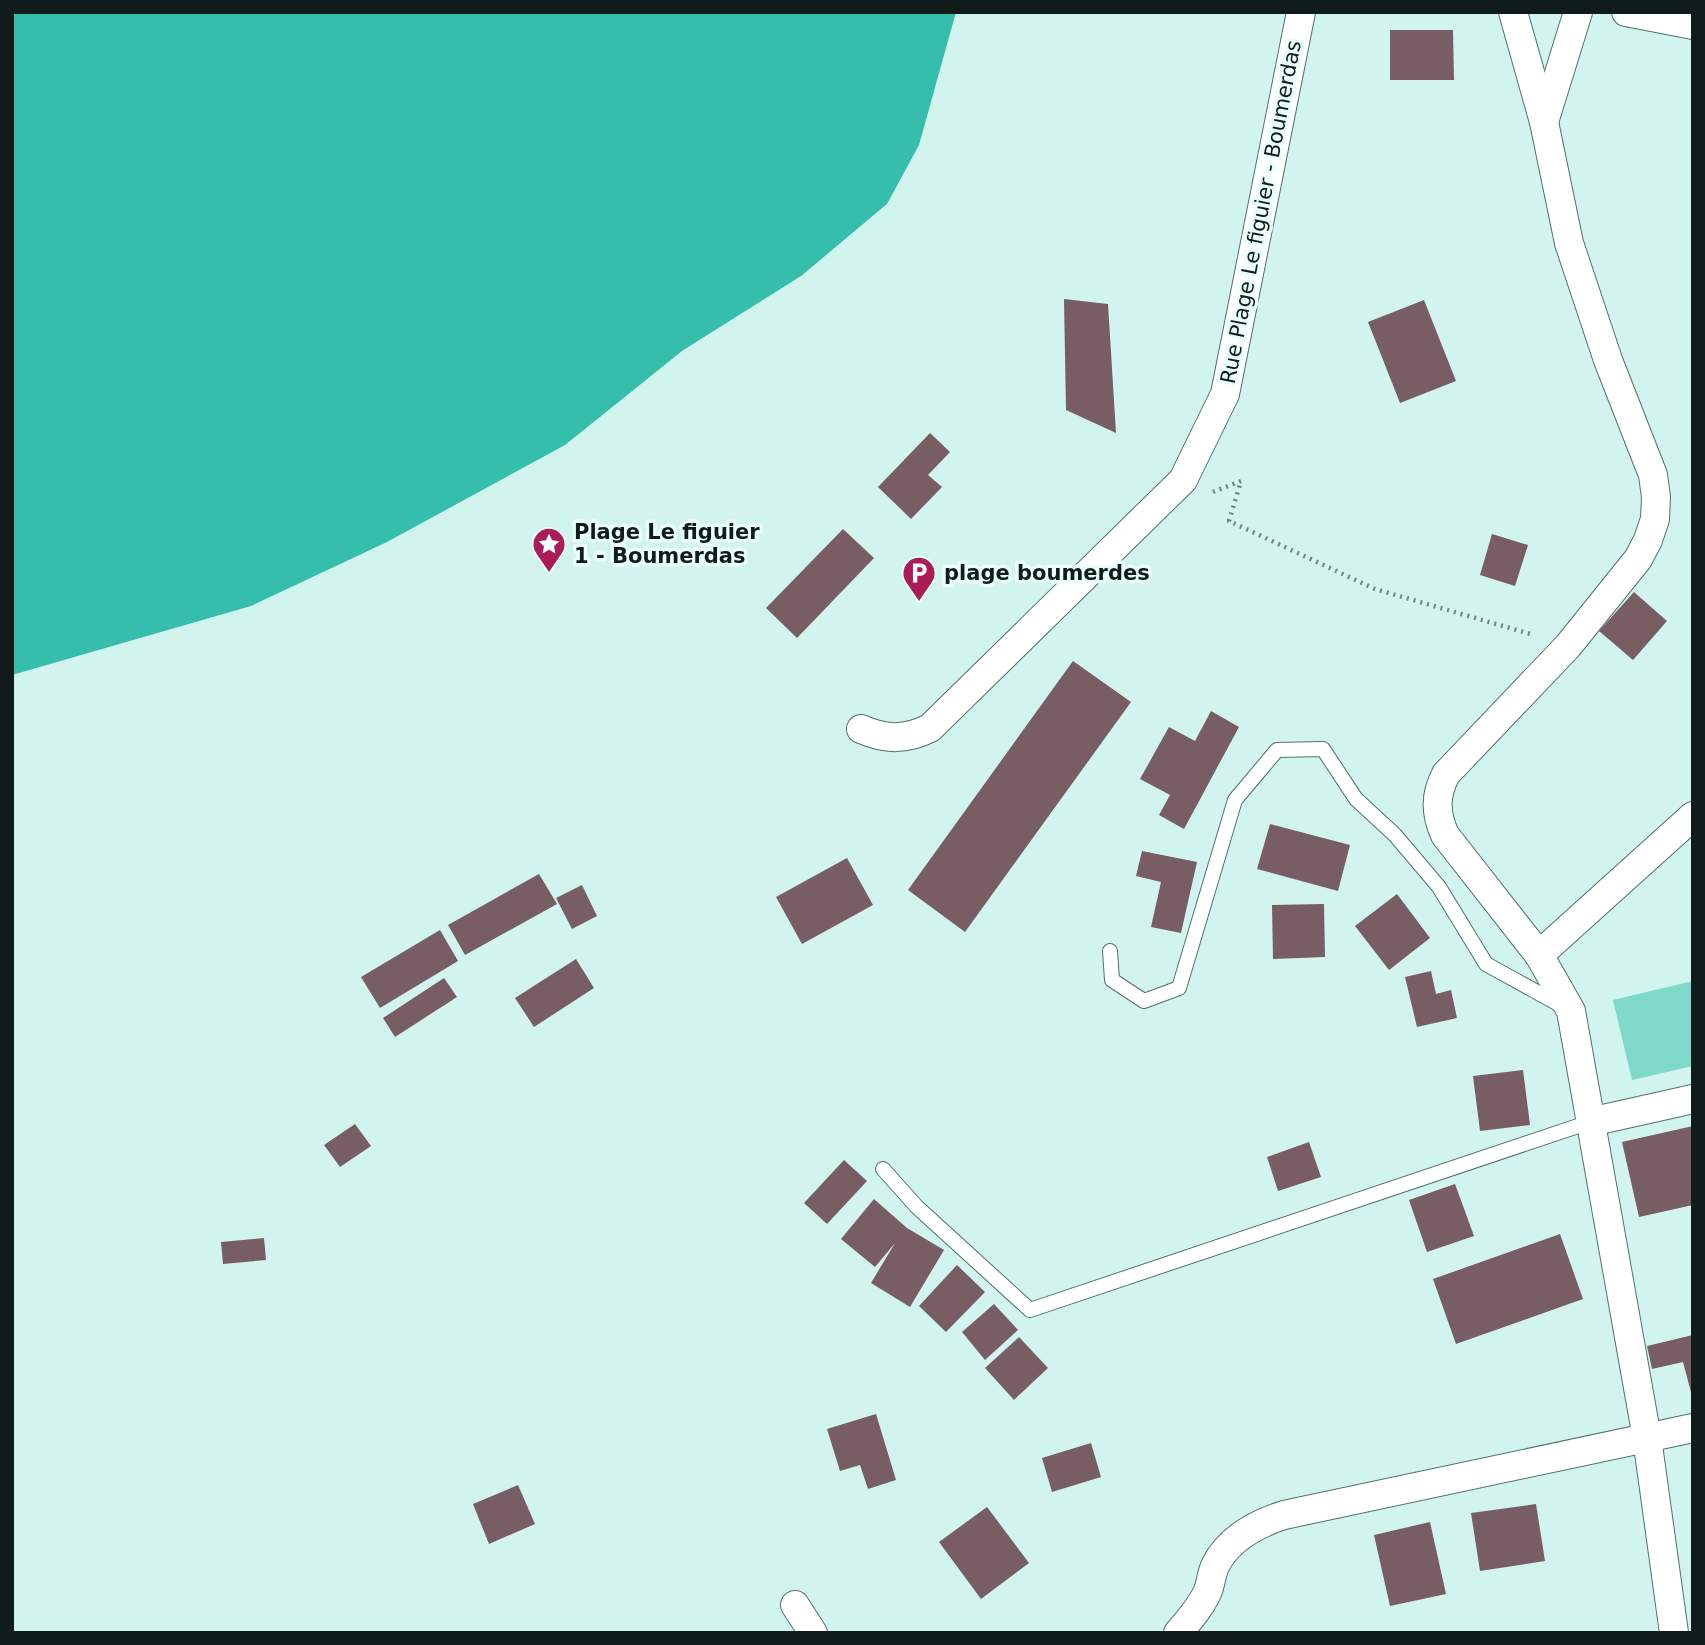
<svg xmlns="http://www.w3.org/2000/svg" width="1705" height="1645" viewBox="0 0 1705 1645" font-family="'DejaVu Sans',sans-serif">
<rect width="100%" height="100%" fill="#d2f4ee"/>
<!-- green -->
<polygon fill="#7fd9cb" points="1693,981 1693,1066 1632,1080 1613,1000"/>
<!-- water -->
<polygon fill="#36bead" points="12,12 956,12 919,145 887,204 801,276 682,351 565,445 387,542 251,606 12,675"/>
<!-- building -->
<g fill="#785d64">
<polygon points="1390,30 1453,30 1454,80 1390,80"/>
<polygon points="1064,299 1108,304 1116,433 1066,410"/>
<polygon points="1424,300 1456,381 1400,403 1368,322"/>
<polygon points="930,433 950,452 928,475 942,487 911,519 878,487"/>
<polygon points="843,529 874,558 797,638 766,608"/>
<polygon points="1492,534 1528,545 1515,586 1480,575"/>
<polygon points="1634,592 1667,621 1633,660 1599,631"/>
<polygon points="1073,661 1131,702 965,932 908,890"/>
<polygon points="1211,711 1239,727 1184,829 1159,815 1170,795 1140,779 1169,727 1195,741"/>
<polygon points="1270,824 1350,845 1338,891 1257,869"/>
<polygon points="1142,851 1197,862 1181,933 1151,927 1161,882 1136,876"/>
<polygon points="847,858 873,905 802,944 776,897"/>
<polygon points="539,874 557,904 465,955 448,925"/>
<polygon points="582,885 597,916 572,929 556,898"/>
<polygon points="1397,894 1430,938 1389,970 1355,926"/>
<polygon points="1324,904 1325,957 1273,959 1272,905"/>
<polygon points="440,930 458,961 380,1008 361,977"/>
<polygon points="576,959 594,988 534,1027 515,998"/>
<polygon points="1431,971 1436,994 1451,990 1457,1018 1417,1027 1405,977"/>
<polygon points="444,978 457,997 395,1037 383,1018"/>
<polygon points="1523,1070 1530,1125 1480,1131 1473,1076"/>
<polygon points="355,1124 371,1146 340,1167 324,1145"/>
<polygon points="1693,1126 1693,1205 1639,1217 1622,1142"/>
<polygon points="1309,1142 1321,1177 1278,1191 1267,1157"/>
<polygon points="844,1160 867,1181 827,1224 804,1203"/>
<polygon points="1455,1184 1474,1236 1427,1252 1409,1200"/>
<polygon points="874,1199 907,1228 944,1250 910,1307 871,1283 895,1243 875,1267 841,1239"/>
<polygon points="1560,1234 1583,1299 1456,1344 1433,1279"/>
<polygon points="264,1238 266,1260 223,1264 221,1242"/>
<polygon points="957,1265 985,1292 946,1332 919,1306"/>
<polygon points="994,1304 1018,1330 985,1360 962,1332"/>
<polygon points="1693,1335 1693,1396 1692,1396 1683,1362 1652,1369 1647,1346"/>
<polygon points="1019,1337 1048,1368 1014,1400 985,1368"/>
<polygon points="876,1414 896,1480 868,1489 860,1465 840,1471 827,1429"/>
<polygon points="1091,1443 1101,1477 1052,1492 1042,1458"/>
<polygon points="518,1485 535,1524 489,1544 473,1504"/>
<polygon points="1536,1504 1545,1561 1480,1571 1471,1513"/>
<polygon points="987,1507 1029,1563 981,1599 939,1542"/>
<polygon points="1430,1522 1446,1594 1390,1606 1374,1535"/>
</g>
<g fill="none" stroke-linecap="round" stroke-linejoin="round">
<defs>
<g id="lane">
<polyline points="1110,951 1112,980 1144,1001 1179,988 1235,800 1277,750 1323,749 1356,799 1395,835 1439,887 1486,964 1564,1007"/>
<polyline points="883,1169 917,1207 1030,1310 1590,1122"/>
</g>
<g id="street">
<path d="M1513,12L1544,122L1569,243L1608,360L1653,475L1656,497L1655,519L1648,540L1638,559L1568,646L1446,774C1435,795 1435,813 1445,835L1539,955"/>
<polyline points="1626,12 1693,25"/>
<polyline points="1544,122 1578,12"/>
<path d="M861,729C886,740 906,740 930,728L1183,480L1225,394L1301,12"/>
<polyline points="1590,1122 1693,1099"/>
<polyline points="795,1605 813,1633"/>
<path d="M1178,1633C1189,1620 1200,1608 1207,1593C1211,1584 1211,1575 1215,1566C1228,1539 1256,1524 1284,1515L1693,1428"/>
<polyline points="1674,1633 1647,1438 1571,1011 1539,955 1693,816"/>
</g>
</defs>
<!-- lane casing -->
<use href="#lane" stroke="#51716b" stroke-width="16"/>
<!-- street casing -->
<use href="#street" stroke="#51716b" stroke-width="30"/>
<!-- path -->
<polyline stroke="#6f8581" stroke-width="4.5" stroke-dasharray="2 5" stroke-linecap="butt" points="1213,492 1241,481 1229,521 1375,589 1534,635"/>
<!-- lane -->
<use href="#lane" stroke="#fff" stroke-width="14"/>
<!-- street -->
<use href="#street" stroke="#fff" stroke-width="28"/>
</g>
<!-- icons -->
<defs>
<symbol id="sight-pin" viewBox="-11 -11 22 30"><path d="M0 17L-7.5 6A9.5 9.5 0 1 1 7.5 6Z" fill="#aa1b57" stroke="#eafefa"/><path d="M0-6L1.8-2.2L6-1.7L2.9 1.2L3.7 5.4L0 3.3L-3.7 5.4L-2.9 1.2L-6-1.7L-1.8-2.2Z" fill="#fff"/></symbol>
<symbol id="parking-pin" viewBox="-11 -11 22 30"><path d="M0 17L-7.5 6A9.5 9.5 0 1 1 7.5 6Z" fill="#aa1b57" stroke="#eafefa"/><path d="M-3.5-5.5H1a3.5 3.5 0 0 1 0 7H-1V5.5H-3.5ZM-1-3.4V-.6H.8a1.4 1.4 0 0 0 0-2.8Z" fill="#fff"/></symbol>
</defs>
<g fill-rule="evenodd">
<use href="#sight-pin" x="530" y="525" width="38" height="52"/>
<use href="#parking-pin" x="900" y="554" width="38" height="52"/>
</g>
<g text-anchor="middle" stroke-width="7" stroke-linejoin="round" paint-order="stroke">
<!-- street labels -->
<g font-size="21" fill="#101c1a" stroke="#eafefa">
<text transform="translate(1261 212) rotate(-79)" y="7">Rue Plage Le figuier - Boumerdas</text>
</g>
<!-- poi labels -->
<g font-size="21" font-weight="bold" fill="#101c1a" stroke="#eafefa" text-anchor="start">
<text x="574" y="539">Plage Le figuier<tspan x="574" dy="24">1 - Boumerdas</tspan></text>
<text x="944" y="580">plage boumerdes</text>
</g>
</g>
<!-- border -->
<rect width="1705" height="1645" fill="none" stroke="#101c1a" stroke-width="28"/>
</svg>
